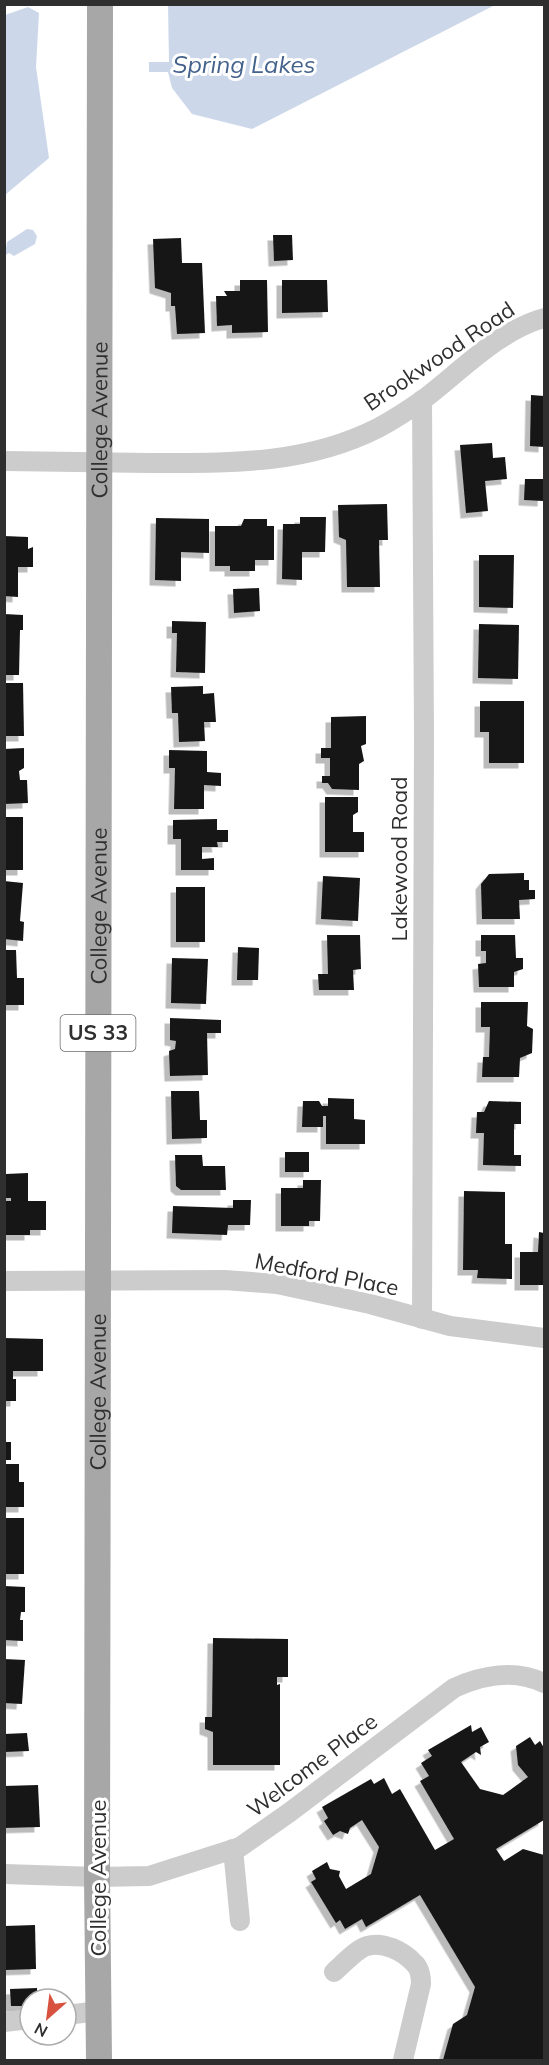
<svg xmlns="http://www.w3.org/2000/svg" width="549" height="2065" viewBox="0 0 549 2065" font-family="Mulish,sans-serif">
<defs>
<filter id="shadow"><feDropShadow dx="-5.5" dy="5.5" stdDeviation="0" flood-color="#0004"/></filter>
</defs>
<rect width="100%" height="100%" fill="#fff"/>
<!-- water -->
<g fill="#ccd8ea">
<polygon points="168,5 168,4 495,5 252,129 192,114 172,88 168,72 149,72 149,62 169,62"/>
<polygon points="28,7 39,13 36,67 49,158 5,195 5,15"/>
<polygon points="27,229 33,230 37,236 35,244 14,256 9,253 5,255 7,242"/>
</g>
<!-- building -->
<g fill="#161616" filter="url(#shadow)">
<polygon points="273,235 292,235 293,260 274,261"/>
<polygon points="181,238 182,263 202,263 205,333 177,334 175,306 171,306 171,293 155,288 153,239"/>
<polygon points="240,280 267,280 268,332 232,333 232,325 217,326 216,296 227,296 224,291 240,291"/>
<polygon points="282,280 327,280 328,312 282,313"/>
<polygon points="531,395 544,396 544,447 530,446"/>
<polygon points="492,443 493,458 505,457 507,479 485,481 488,511 466,513 460,445"/>
<polygon points="525,479 544,479 543,501 524,500"/>
<polygon points="387,504 388,540 379,540 380,587 347,587 346,540 339,537 338,505"/>
<polygon points="300,517 326,517 325,552 302,552 302,580 282,579 283,524 300,524"/>
<polygon points="156,518 209,519 209,553 181,552 181,581 155,580"/>
<polygon points="244,519 267,519 267,526 274,526 274,560 255,560 255,571 230,571 230,566 215,566 215,526 241,526"/>
<polygon points="4,536 28,537 28,549 33,547 33,567 18,567 18,597 4,596"/>
<polygon points="479,555 514,555 513,608 479,607"/>
<polygon points="259,588 260,611 234,613 233,589"/>
<polygon points="4,614 23,615 23,630 20,630 19,675 4,675"/>
<polygon points="172,621 206,622 205,673 176,672 177,633 172,633"/>
<polygon points="479,624 519,625 518,679 478,678"/>
<polygon points="4,683 23,683 24,736 4,736"/>
<polygon points="203,686 203,694 214,693 216,722 204,722 205,741 179,742 178,713 172,713 171,687"/>
<polygon points="480,701 524,701 524,763 489,763 489,732 480,732"/>
<polygon points="366,716 366,744 361,746 364,761 359,764 359,790 332,789 328,783 322,783 322,776 330,776 330,758 321,758 321,748 331,748 331,717"/>
<polygon points="24,748 24,768 19,771 20,780 27,780 28,803 4,804 4,749"/>
<polygon points="169,750 207,751 207,772 221,773 221,786 204,785 204,809 174,809 175,768 169,768"/>
<polygon points="325,797 358,797 358,812 353,815 353,832 364,832 364,852 325,852"/>
<rect x="4" y="817" width="19" height="53"/>
<polygon points="217,819 217,830 228,830 228,842 217,842 218,847 202,847 202,859 214,858 214,870 181,870 181,839 173,839 173,820"/>
<polygon points="524,873 524,880 529,880 529,890 535,890 535,899 519,900 520,919 482,919 481,884 489,874"/>
<polygon points="323,876 360,878 358,921 321,919"/>
<polygon points="4,881 23,883 20,921 24,922 23,941 4,939"/>
<rect x="176" y="887" width="29" height="55"/>
<polygon points="327,935 360,935 361,969 353,970 354,990 319,990 318,974 328,974"/>
<polygon points="481,935 515,935 516,958 523,958 523,969 514,972 514,987 479,987 478,964 486,963 486,951 481,951"/>
<polygon points="238,947 259,948 258,980 237,980"/>
<polygon points="4,950 16,950 17,978 24,978 24,1005 4,1005"/>
<polygon points="172,958 208,959 206,1004 171,1003"/>
<polygon points="481,1002 528,1002 527,1026 533,1029 532,1053 520,1058 519,1077 482,1077 483,1057 489,1057 490,1027 481,1027"/>
<polygon points="170,1018 221,1020 221,1033 207,1033 208,1075 170,1076 169,1051 175,1049 176,1041 170,1040"/>
<polygon points="171,1091 199,1091 200,1120 207,1120 207,1138 172,1139"/>
<polygon points="328,1098 354,1099 354,1119 365,1120 365,1144 326,1144 326,1116 323,1116 323,1127 302,1127 303,1101 319,1101 322,1106 328,1106"/>
<polygon points="489,1101 521,1102 521,1124 514,1124 514,1155 521,1155 521,1166 483,1165 484,1133 476,1133 477,1112 484,1112"/>
<rect x="285" y="1152" width="24" height="20"/>
<polygon points="175,1155 202,1155 203,1166 225,1166 226,1190 181,1190 176,1186"/>
<polygon points="28,1173 28,1201 46,1201 46,1230 30,1230 30,1235 4,1235 4,1201 11,1201 11,1198 5,1198 6,1174"/>
<polygon points="303,1180 321,1180 320,1221 309,1221 309,1226 281,1226 281,1188 303,1188"/>
<polygon points="464,1191 505,1192 505,1244 512,1244 512,1279 477,1278 478,1270 463,1270"/>
<polygon points="233,1200 251,1200 250,1225 228,1225 227,1235 172,1233 173,1206 233,1208"/>
<polygon points="539,1232 544,1233 544,1285 520,1285 520,1252 538,1252"/>
<polygon points="4,1338 43,1339 43,1371 13,1371 13,1379 16,1379 16,1401 4,1401"/>
<rect x="4" y="1442" width="7" height="18"/>
<polygon points="4,1464 19,1464 19,1482 24,1482 24,1507 4,1507"/>
<rect x="4" y="1518" width="20" height="56"/>
<polygon points="4,1586 25,1587 25,1612 21,1612 20,1620 23,1620 23,1641 4,1640"/>
<polygon points="213,1638 288,1639 288,1677 277,1677 277,1685 280,1684 280,1765 213,1765 213,1732 205,1729 205,1717 212,1717"/>
<polygon points="4,1659 25,1660 22,1704 4,1703"/>
<polygon points="471,1725 472,1732 481,1727 489,1742 480,1747 481,1755 476,1752 461,1762 480,1789 503,1795 528,1777 518,1765 516,1746 530,1737 535,1745 540,1741 544,1748 544,1820 496,1849 504,1861 523,1849 544,1855 544,2060 443,2060 453,2024 467,2015 475,1987 420,1895 366,1927 362,1919 345,1929 340,1920 336,1923 311,1882 316,1879 312,1871 327,1862 330,1869 340,1871 339,1876 346,1889 371,1874 379,1847 362,1820 350,1828 348,1834 340,1831 333,1835 324,1821 328,1818 322,1807 371,1779 374,1784 384,1778 392,1794 400,1789 435,1850 454,1839 420,1781 429,1776 421,1763 432,1756 428,1750"/>
<polygon points="27,1733 29,1751 4,1752 4,1734"/>
<polygon points="38,1785 40,1827 4,1828 4,1786"/>
<polygon points="35,1925 36,1969 5,1970 5,1926"/>
<polygon points="37,1988 37,1999 30,1999 30,2006 11,2006 10,1989"/>
</g>
<g fill="none" stroke-linecap="round" stroke-linejoin="round">
<!-- minor -->
<g stroke="#ccc" stroke-width="20">
<polyline points="422,400 424,735 422,1319"/>
<path d="M4,461C53,462 102,462 150,463C230,463 305,465 378,428C393,420 410,409 424,399C462,370 498,331 544,318"/>
<polyline points="4,1281 225,1280 277,1284 370,1304 450,1326 544,1338"/>
<polyline points="233,1849 240,1921"/>
<path d="M4,1874L97,1877L149,1876L240,1847L290,1812L454,1688C482,1675 515,1669 544,1683"/>
<path d="M334,1972C342,1965 358,1948 367,1946C383,1941 403,1951 414,1963C420,1968 421,1977 421,1984L403,2060"/>
<polyline points="66,2015 99,2011"/>
<polyline points="4,2022 30,2019"/>
</g>
<!-- major -->
<path stroke="#a7a7a7" stroke-width="26" id="s1" d="M99,2060L97,1877L100,4"/>
</g>
<g text-anchor="middle" stroke-width="6" stroke-linejoin="round" paint-order="stroke">
<!-- shield labels -->
<rect fill="#fff" stroke="#6d6d6d" stroke-width="1.5" x="60.5" y="1015" width="75" height="36" rx="4.5"/>
<g font-size="21" font-weight="bold" fill="#2f2f2f">
<text x="98" y="1040">US 33</text>
</g>
<!-- street labels -->
<g font-size="22" fill="#2f2f2f" stroke="#fff">
<text transform="translate(439 356) rotate(-34)" y="8">Brookwood Road</text>
<text dy="8" stroke="none"><textPath href="#s1" startOffset="1640">College Avenue</textPath></text>
<text transform="translate(399 859) rotate(-90)" y="8">Lakewood Road</text>
<text dy="8" stroke="none"><textPath href="#s1" startOffset="1154">College Avenue</textPath></text>
<text transform="translate(327 1274) rotate(11)" y="8">Medford Place</text>
<text dy="8" stroke="none"><textPath href="#s1" startOffset="668">College Avenue</textPath></text>
<text transform="translate(312 1765) rotate(-37)" y="8">Welcome Place</text>
<text transform="translate(98 1878) rotate(-90)" y="8">College Avenue</text>
</g>
<!-- water labels -->
<g font-size="24" font-style="italic" fill="#43628c" stroke="#fff">
<text x="244" y="73">Spring Lakes</text>
</g>
</g>
<!-- border -->
<rect width="549" height="2065" fill="none" stroke="#2f2f2f" stroke-width="12"/>
<!-- north arrow -->
<g transform="translate(48 2017) rotate(208)"><circle r="28" fill="#ffffff" stroke="#acacac" stroke-width="1.5"/>
<path d="M0-4.5L10 22L0 15L-10 22Z" fill="#d8513f"/>
<text y="-9" font-size="16" font-weight="bold" text-anchor="middle" fill="#2f2f2f">N</text>
</g>
</svg>
